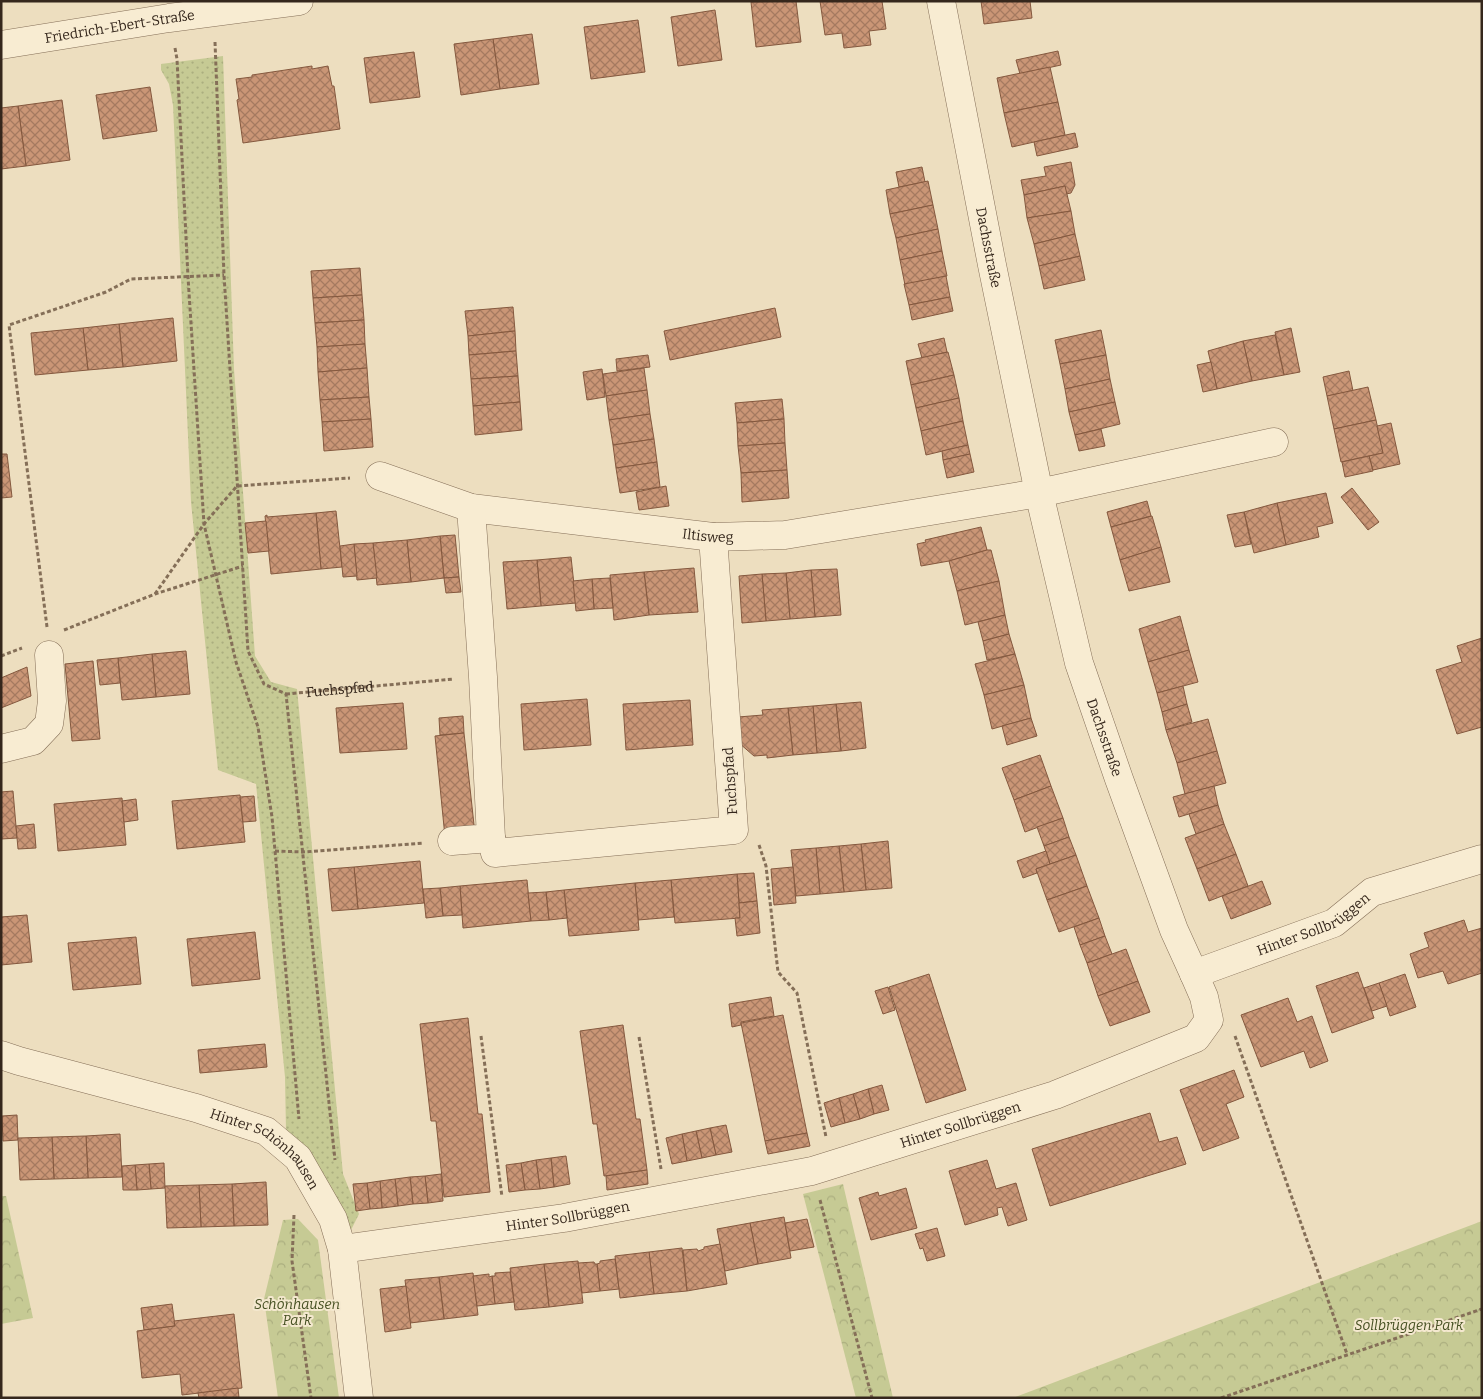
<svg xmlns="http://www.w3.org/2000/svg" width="1483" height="1399" viewBox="0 0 1483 1399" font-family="Bitter,serif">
<defs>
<pattern id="grass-dots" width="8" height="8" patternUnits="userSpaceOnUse" patternTransform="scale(1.25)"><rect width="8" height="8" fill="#c6ca94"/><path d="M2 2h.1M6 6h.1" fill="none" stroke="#abae7f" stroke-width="1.8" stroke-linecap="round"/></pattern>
<pattern id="park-crowns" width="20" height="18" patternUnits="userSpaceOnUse" patternTransform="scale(1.25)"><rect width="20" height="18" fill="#c6ca94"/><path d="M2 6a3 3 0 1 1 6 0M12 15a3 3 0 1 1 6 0" fill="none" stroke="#abae7f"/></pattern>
<pattern id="building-cross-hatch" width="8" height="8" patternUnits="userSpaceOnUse" patternTransform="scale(1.25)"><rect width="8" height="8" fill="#ca9676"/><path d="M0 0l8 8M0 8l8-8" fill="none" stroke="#a57a60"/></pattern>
</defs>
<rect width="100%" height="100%" fill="#eddebf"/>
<!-- grass -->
<polygon fill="url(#grass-dots)" points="223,56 234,369 255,656 271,682 297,689 343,1174 359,1214 350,1232 286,1131 285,1077 256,784 218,770 191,502 173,105 169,84 161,70 161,64"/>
<!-- park -->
<g fill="url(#park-crowns)">
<polygon points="843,1184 893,1398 856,1398 803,1194"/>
<polygon points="1,1196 6,1196 33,1318 1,1324"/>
<polygon points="298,1219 318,1240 339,1398 278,1398 264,1299 283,1220"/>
<polygon points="1482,1221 1482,1398 1013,1398"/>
</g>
<!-- building -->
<g fill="url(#building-cross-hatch)" stroke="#84583e">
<polygon points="796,1 801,42 756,47 751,2"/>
<polygon points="820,1 882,1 886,29 869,31 871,45 844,48 842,33 825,35"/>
<polygon points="981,1 1030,1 1032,18 984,24"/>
<polygon points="715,10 722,60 678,66 671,17"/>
<polygon points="638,20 645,72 591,79 584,27"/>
<polygon points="532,34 539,84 500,89 493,39"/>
<polygon points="493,39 500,89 461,95 454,44"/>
<polygon points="1058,51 1061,65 1020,74 1016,60"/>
<polygon points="414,52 420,97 370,103 364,58"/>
<polygon points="312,66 312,69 328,66 332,86 334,86 340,129 243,143 237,100 239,99 236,79 252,77 252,75"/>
<polygon points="1050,67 1058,102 1004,113 997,78"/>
<polygon points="150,87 157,131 103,139 96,95"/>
<polygon points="62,100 70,160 26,166 18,106"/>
<polygon points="1058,102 1065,135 1012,147 1004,113"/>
<polygon points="18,106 26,166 1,169 1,108"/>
<polygon points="1075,133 1078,147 1037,156 1034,142"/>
<polygon points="1071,162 1075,185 1071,193 1066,194 1065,186 1024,195 1021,180 1046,176 1044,167"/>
<polygon points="922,167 925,182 899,187 896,172"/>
<polygon points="928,181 933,205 890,214 886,190"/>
<polygon points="1065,186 1071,211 1027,218 1024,195"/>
<polygon points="933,205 938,229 896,238 890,214"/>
<polygon points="1071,211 1075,234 1034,244 1027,218"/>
<polygon points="938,229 942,251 900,260 896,238"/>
<polygon points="1075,234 1080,256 1039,266 1034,244"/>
<polygon points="942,251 947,276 905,285 900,260"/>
<polygon points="1080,256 1085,280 1044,289 1039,266"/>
<polygon points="360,268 362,295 313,298 311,271"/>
<polygon points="946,276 950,297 909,305 904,284"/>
<polygon points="362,295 364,320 315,323 313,298"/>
<polygon points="950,297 953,311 912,320 909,305"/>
<polygon points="513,307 515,331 468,336 465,311"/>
<polygon points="775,308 781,337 670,360 664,331"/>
<polygon points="173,318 177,361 123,367 119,324"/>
<polygon points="364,320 365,344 317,347 315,323"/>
<polygon points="119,324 123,367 88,370 83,328"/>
<polygon points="83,328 88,370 35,375 31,333"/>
<polygon points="1291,328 1300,372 1284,375 1275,332"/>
<polygon points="1101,330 1106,355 1060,364 1055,340"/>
<polygon points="515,331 516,351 469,355 468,336"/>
<polygon points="1275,335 1284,375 1252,381 1243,341"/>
<polygon points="944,338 947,352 922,358 918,344"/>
<polygon points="1243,341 1252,381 1217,389 1208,351"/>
<polygon points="365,344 367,368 318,372 317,347"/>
<polygon points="516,351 518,376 471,379 469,355"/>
<polygon points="948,352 954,375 911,385 906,361"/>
<polygon points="648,355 650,367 617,371 616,359"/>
<polygon points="1106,355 1110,379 1065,389 1060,364"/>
<polygon points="1211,362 1217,389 1203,392 1197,365"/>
<polygon points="367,368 369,397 320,400 318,372"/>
<polygon points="644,368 647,390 606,396 603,374"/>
<polygon points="602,369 605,397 587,400 583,372"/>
<polygon points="1349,371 1353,391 1327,396 1323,377"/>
<polygon points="954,375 959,398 916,408 911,385"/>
<polygon points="518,376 520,402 473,406 471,379"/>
<polygon points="1110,379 1115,402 1069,412 1065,389"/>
<polygon points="1368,387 1376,420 1334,429 1327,396"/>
<polygon points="647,390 650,414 609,420 606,396"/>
<polygon points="369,397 371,419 322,422 320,400"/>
<polygon points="959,398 963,421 921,431 916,408"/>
<polygon points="782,399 784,419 737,423 735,403"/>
<polygon points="520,402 522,430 475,435 473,406"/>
<polygon points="1115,402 1120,424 1075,435 1069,412"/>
<polygon points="650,414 654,439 613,445 609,420"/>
<polygon points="371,419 373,447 324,451 322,422"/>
<polygon points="784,419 785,443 738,446 737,423"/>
<polygon points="1376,420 1383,453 1341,462 1334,429"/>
<polygon points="963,421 968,445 926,455 921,431"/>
<polygon points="1391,423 1400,464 1373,470 1369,456 1383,453 1377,426"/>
<polygon points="1101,429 1105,446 1079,451 1075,435"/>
<polygon points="654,439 657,462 616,468 613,445"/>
<polygon points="785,443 787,470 741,473 738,446"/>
<polygon points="968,445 970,454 943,460 942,451"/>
<polygon points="1,454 7,454 12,497 1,498"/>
<polygon points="970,454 974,472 947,478 943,460"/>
<polygon points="1369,456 1373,471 1345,477 1342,462"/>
<polygon points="657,462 660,487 620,493 616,468"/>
<polygon points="787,470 789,498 742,502 741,473"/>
<polygon points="666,486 669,506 639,510 636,492"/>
<polygon points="1352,488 1379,522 1368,530 1341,497"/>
<polygon points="1326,493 1333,523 1317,527 1319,537 1286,545 1277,503"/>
<polygon points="1147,501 1151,516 1111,527 1107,512"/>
<polygon points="1277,503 1286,545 1254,553 1244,512"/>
<polygon points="336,511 342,567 321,569 316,513"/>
<polygon points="1244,512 1251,544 1235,547 1227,515"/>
<polygon points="316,513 321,569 271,574 265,516 267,515 267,517"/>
<polygon points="1152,516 1161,547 1120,560 1111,527"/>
<polygon points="266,521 269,551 248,553 245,523"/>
<polygon points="981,527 987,550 949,561 921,566 917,544 926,542 925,540"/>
<polygon points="455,535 459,577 444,578 440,536"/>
<polygon points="440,536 444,578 411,582 407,540"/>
<polygon points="407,540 411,582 377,585 373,543"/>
<polygon points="373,543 377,578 357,580 354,544"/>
<polygon points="354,544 357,576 343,577 340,546"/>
<polygon points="1161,547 1170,582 1129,591 1120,560"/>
<polygon points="987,550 991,550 999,581 957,591 949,561"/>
<polygon points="571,557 576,603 541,606 537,560"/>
<polygon points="537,560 541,606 507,609 503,562"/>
<polygon points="694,568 698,612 649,615 644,572"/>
<polygon points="837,569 841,615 815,617 811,570"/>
<polygon points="811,570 815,617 790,619 786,573"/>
<polygon points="644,572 649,615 614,620 610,575"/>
<polygon points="786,573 790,619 766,621 762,574"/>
<polygon points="762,574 766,621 742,623 739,576"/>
<polygon points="459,577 461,592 446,593 444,578"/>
<polygon points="610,578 613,608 594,609 592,579"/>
<polygon points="592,579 594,609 576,611 573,581"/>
<polygon points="999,581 1005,615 965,625 957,591"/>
<polygon points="1005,615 1009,634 983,641 978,622"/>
<polygon points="1180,616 1189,650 1148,662 1139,629"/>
<polygon points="1009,634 1015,654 987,660 983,641"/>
<polygon points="1482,638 1482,727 1457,734 1436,670 1462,662 1457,646"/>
<polygon points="1189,650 1198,682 1157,693 1148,662"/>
<polygon points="186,651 190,694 156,697 152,654"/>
<polygon points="152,654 156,697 122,700 118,658"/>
<polygon points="1015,654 1024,685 984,695 975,664"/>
<polygon points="118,658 120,683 100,685 97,660"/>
<polygon points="93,661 100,739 72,741 65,664"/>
<polygon points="27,667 31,696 1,708 1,678"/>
<polygon points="1024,685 1031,718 992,729 984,695"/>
<polygon points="1183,686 1187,704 1162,712 1157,693"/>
<polygon points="587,699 591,745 524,750 521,704"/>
<polygon points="690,700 693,745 626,750 623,704"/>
<polygon points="861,702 866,748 841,751 836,704"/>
<polygon points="403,703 407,749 340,753 336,708"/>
<polygon points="836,704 841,751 817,753 813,706"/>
<polygon points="1187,704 1192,722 1166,730 1162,712"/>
<polygon points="813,706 817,753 793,755 788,708"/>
<polygon points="788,708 793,755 767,758 767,755 754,756 739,743 738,717 763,715 762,710"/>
<polygon points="463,716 464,733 440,735 439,718"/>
<polygon points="1031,718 1037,736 1007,745 1002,726"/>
<polygon points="1208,719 1217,751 1177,763 1166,730"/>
<polygon points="464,733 475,834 445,837 435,736"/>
<polygon points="1217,751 1226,783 1185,794 1177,763"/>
<polygon points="1040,755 1051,786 1014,800 1002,768"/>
<polygon points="1051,786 1063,818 1025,832 1014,800"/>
<polygon points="1214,786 1218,805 1179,817 1173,797"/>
<polygon points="13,791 17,838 1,839 1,792"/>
<polygon points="240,795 245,842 177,849 172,801"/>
<polygon points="254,796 256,821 243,822 240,797"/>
<polygon points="122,798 126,845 58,851 54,804"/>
<polygon points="136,799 138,820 124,822 122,801"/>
<polygon points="1218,805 1224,824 1196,834 1189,814"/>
<polygon points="1063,818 1069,837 1044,846 1037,827"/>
<polygon points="34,824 36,848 18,849 16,826"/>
<polygon points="1224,824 1236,854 1197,869 1185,838"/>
<polygon points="1069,837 1076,855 1050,864 1044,846"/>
<polygon points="888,841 892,888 866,890 861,844"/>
<polygon points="861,844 866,890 844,892 839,846"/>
<polygon points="839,846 844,892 820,894 816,848"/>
<polygon points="816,848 820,894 796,896 791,850"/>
<polygon points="1046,851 1050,864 1036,869 1037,873 1023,878 1017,861"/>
<polygon points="1236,854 1248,886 1209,901 1197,869"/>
<polygon points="1076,855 1087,886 1047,900 1036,869"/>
<polygon points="420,861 424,903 358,909 354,867"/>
<polygon points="354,867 358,909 332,911 328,869"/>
<polygon points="793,867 796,903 774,905 771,869"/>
<polygon points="754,873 757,901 739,903 737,874"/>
<polygon points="737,874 740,918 675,923 671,880"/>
<polygon points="527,880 531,921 463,928 460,886"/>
<polygon points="671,880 674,917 638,920 635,883"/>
<polygon points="1262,881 1271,904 1231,919 1222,896"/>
<polygon points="635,883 639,930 569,936 564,890"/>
<polygon points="460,886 462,915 443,916 440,888"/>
<polygon points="1087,886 1099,918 1059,932 1047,900"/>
<polygon points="440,888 443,916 426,918 423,889"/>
<polygon points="564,890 567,918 549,920 546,892"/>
<polygon points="546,892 549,920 531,921 528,893"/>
<polygon points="757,901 760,933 737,936 735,918 740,918 739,903"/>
<polygon points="27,915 32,962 1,965 1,917"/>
<polygon points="1099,918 1105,936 1080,945 1074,927"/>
<polygon points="1464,920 1468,932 1482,928 1482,973 1448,984 1443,971 1418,978 1410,954 1429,947 1424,933"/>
<polygon points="255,932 260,979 192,986 187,939"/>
<polygon points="1105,936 1112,954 1087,963 1080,945"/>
<polygon points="136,937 141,984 73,990 68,943"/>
<polygon points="1126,949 1138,981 1098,996 1087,963"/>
<polygon points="1358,972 1374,1018 1332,1033 1316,986"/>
<polygon points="929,974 966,1090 926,1103 889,987"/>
<polygon points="1405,974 1416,1007 1390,1016 1379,983"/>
<polygon points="1138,981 1150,1012 1110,1026 1098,996"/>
<polygon points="1379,983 1387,1006 1372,1011 1364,988"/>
<polygon points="888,987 895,1010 883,1014 875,991"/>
<polygon points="771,997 774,1016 741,1022 741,1025 732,1027 729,1004"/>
<polygon points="1288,998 1297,1022 1312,1016 1328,1061 1310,1068 1304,1051 1261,1067 1241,1015"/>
<polygon points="783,1015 807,1133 765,1141 741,1023"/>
<polygon points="468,1018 478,1114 482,1114 490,1192 444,1197 436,1121 431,1121 420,1024"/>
<polygon points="623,1025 636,1119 640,1119 647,1170 604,1176 597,1124 593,1124 580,1031"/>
<polygon points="265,1044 267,1067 200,1073 198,1050"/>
<polygon points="1234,1070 1244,1097 1226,1104 1239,1138 1203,1151 1180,1090"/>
<polygon points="882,1085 889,1110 874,1114 868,1089"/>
<polygon points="868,1089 874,1114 860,1119 853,1094"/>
<polygon points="853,1094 860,1119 845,1123 839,1098"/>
<polygon points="839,1098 845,1123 831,1127 824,1103"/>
<polygon points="1150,1113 1159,1142 1177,1137 1186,1164 1050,1206 1032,1149"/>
<polygon points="17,1115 18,1140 3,1141 2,1116"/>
<polygon points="726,1125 732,1152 716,1155 710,1128"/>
<polygon points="710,1128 716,1155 702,1158 696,1131"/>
<polygon points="696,1131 702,1158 687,1161 682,1134"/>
<polygon points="807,1133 810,1146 768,1154 765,1141"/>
<polygon points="120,1134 122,1177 88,1178 86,1136"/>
<polygon points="682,1134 687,1161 672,1164 666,1138"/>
<polygon points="86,1136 88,1178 54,1179 52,1137"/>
<polygon points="52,1137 54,1179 20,1180 18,1138"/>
<polygon points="566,1156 570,1184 554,1187 551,1158"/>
<polygon points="551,1158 554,1187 540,1189 536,1160"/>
<polygon points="536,1160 540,1189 525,1190 521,1163"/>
<polygon points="987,1160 996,1189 1016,1183 1027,1220 1008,1226 1002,1207 997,1208 998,1215 965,1225 949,1171"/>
<polygon points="164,1163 165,1188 151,1189 149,1164"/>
<polygon points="521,1163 525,1190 509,1192 506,1165"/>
<polygon points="149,1164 151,1189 137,1190 135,1165"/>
<polygon points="135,1165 137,1190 123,1190 122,1166"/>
<polygon points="647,1170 648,1184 607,1190 606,1176"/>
<polygon points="441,1174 443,1201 428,1203 425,1176"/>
<polygon points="425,1176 428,1203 413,1204 410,1177"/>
<polygon points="410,1177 413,1204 398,1206 395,1179"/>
<polygon points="395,1179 398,1206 382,1208 380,1181"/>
<polygon points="380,1181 382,1208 370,1209 367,1183"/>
<polygon points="266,1182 268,1225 234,1226 232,1184"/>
<polygon points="367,1183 370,1209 356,1211 353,1184"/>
<polygon points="232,1184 234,1226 201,1227 199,1185"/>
<polygon points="199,1185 201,1227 167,1228 165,1186"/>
<polygon points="906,1188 917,1228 871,1240 859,1198 878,1192 879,1196"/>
<polygon points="784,1217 791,1258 758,1264 750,1223"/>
<polygon points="807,1219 814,1247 790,1251 785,1223"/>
<polygon points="750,1223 758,1264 725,1271 717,1229"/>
<polygon points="937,1228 945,1256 927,1261 923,1248 920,1249 915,1234"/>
<polygon points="720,1244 727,1284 687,1291 683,1250 697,1249 698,1251 704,1249 704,1247"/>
<polygon points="682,1248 687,1291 654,1294 649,1252"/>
<polygon points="649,1252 654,1294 620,1298 615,1256"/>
<polygon points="615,1259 619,1289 600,1291 597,1264 600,1263 600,1261"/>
<polygon points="578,1261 583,1303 549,1307 544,1264"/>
<polygon points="594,1262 595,1264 597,1264 600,1291 582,1293 578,1263"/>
<polygon points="544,1264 549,1307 515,1310 510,1268"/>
<polygon points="510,1272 514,1302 495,1304 492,1276 495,1276 495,1273"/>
<polygon points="473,1273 478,1315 444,1319 439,1277"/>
<polygon points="489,1274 489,1277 492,1276 495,1304 477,1306 473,1276"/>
<polygon points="439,1277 444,1319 410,1323 405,1280"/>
<polygon points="406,1286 411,1328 385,1332 380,1289"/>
<polygon points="172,1304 175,1326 144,1330 141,1308"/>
<polygon points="234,1314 242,1388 182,1395 180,1374 142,1378 137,1331 175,1326 174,1321"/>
<polygon points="238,1388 239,1398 199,1398 198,1393"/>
</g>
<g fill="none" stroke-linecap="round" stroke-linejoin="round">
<defs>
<g id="minor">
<path id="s2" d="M941,1L992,265L1039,493L1079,663L1119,779L1174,930L1194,974"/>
<path id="s3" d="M380,476L471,508L713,537L785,535L1039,493L1274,442"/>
<polyline points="1,749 33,741 49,724 52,701 49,655"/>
<polyline points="491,838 495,853 734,830 713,537"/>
<polyline points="452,841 491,838 483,677 471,508"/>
<path id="s4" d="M1,1055L19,1061L196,1108L266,1131L298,1158L333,1219L342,1249L359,1398"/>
<path id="s5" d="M342,1249L564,1218L812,1171L1055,1095L1196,1038L1209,1020L1204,997L1194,974L1334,923L1372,892L1482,859"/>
</g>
<g id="tertiary">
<path id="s6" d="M1,45L169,18L299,1"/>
</g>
</defs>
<!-- minor casing -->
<use href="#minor" stroke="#856f58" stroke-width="29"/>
<!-- tertiary casing -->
<use href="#tertiary" stroke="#856f58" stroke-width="29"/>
<!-- path -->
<g stroke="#856f58" stroke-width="3" stroke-dasharray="4 2.5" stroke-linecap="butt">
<polyline points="215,42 224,275 248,651 264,684 286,694 335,1160"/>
<polyline points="175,48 177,59 188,277 204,524 236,662 258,727 272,817 299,1119"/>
<polyline points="155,594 204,524 237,486 350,478"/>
<polyline points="47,627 9,325 106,292 131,279 224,275"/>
<polyline points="64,630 155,594 243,566"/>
<polyline points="1,656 22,648"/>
<path id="s1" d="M286,694L454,679"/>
<polyline points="759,845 766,866 778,972 797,993 826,1137"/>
<polyline points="275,851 303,852 424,843"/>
<polyline points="481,1036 502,1197"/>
<polyline points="1235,1036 1347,1354"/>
<polyline points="639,1037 661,1169"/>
<polyline points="820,1200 872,1398"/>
<polyline points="294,1215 292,1261 311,1398"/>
<polyline points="1221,1398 1482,1309"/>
</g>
<!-- minor -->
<use href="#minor" stroke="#f8ecd2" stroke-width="28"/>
<!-- tertiary -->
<use href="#tertiary" stroke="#f8ecd2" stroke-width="28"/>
</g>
<g text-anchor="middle" stroke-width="4" stroke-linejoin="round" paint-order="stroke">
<!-- street labels -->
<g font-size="14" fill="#35271c" stroke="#f4e8cf">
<text dy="5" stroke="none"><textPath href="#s6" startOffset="120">Friedrich-Ebert-Straße</textPath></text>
<text dy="5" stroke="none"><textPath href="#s2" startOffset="251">Dachsstraße</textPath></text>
<text dy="5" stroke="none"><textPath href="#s3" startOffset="335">Iltisweg</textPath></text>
<text dy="5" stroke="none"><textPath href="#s1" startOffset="54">Fuchspfad</textPath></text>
<text dy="5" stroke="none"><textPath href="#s2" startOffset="755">Dachsstraße</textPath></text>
<text transform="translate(730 781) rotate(-94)" y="5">Fuchspfad</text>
<text dy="5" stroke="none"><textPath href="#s5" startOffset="1084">Hinter Sollbrüggen</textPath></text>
<text dy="5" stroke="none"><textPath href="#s5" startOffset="632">Hinter Sollbrüggen</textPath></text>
<text dy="5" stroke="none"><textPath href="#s4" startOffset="285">Hinter Schönhausen</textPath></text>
<text dy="5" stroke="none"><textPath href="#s5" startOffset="228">Hinter Sollbrüggen</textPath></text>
</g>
<!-- park labels -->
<g font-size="14" font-style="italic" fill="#475123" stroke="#f4e8cf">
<text x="297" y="1309">Schönhausen<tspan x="297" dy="16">Park</tspan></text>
<text x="1409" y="1330">Sollbrüggen Park</text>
</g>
</g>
<!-- border -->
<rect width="1483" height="1399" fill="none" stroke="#35271c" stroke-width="5"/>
</svg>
